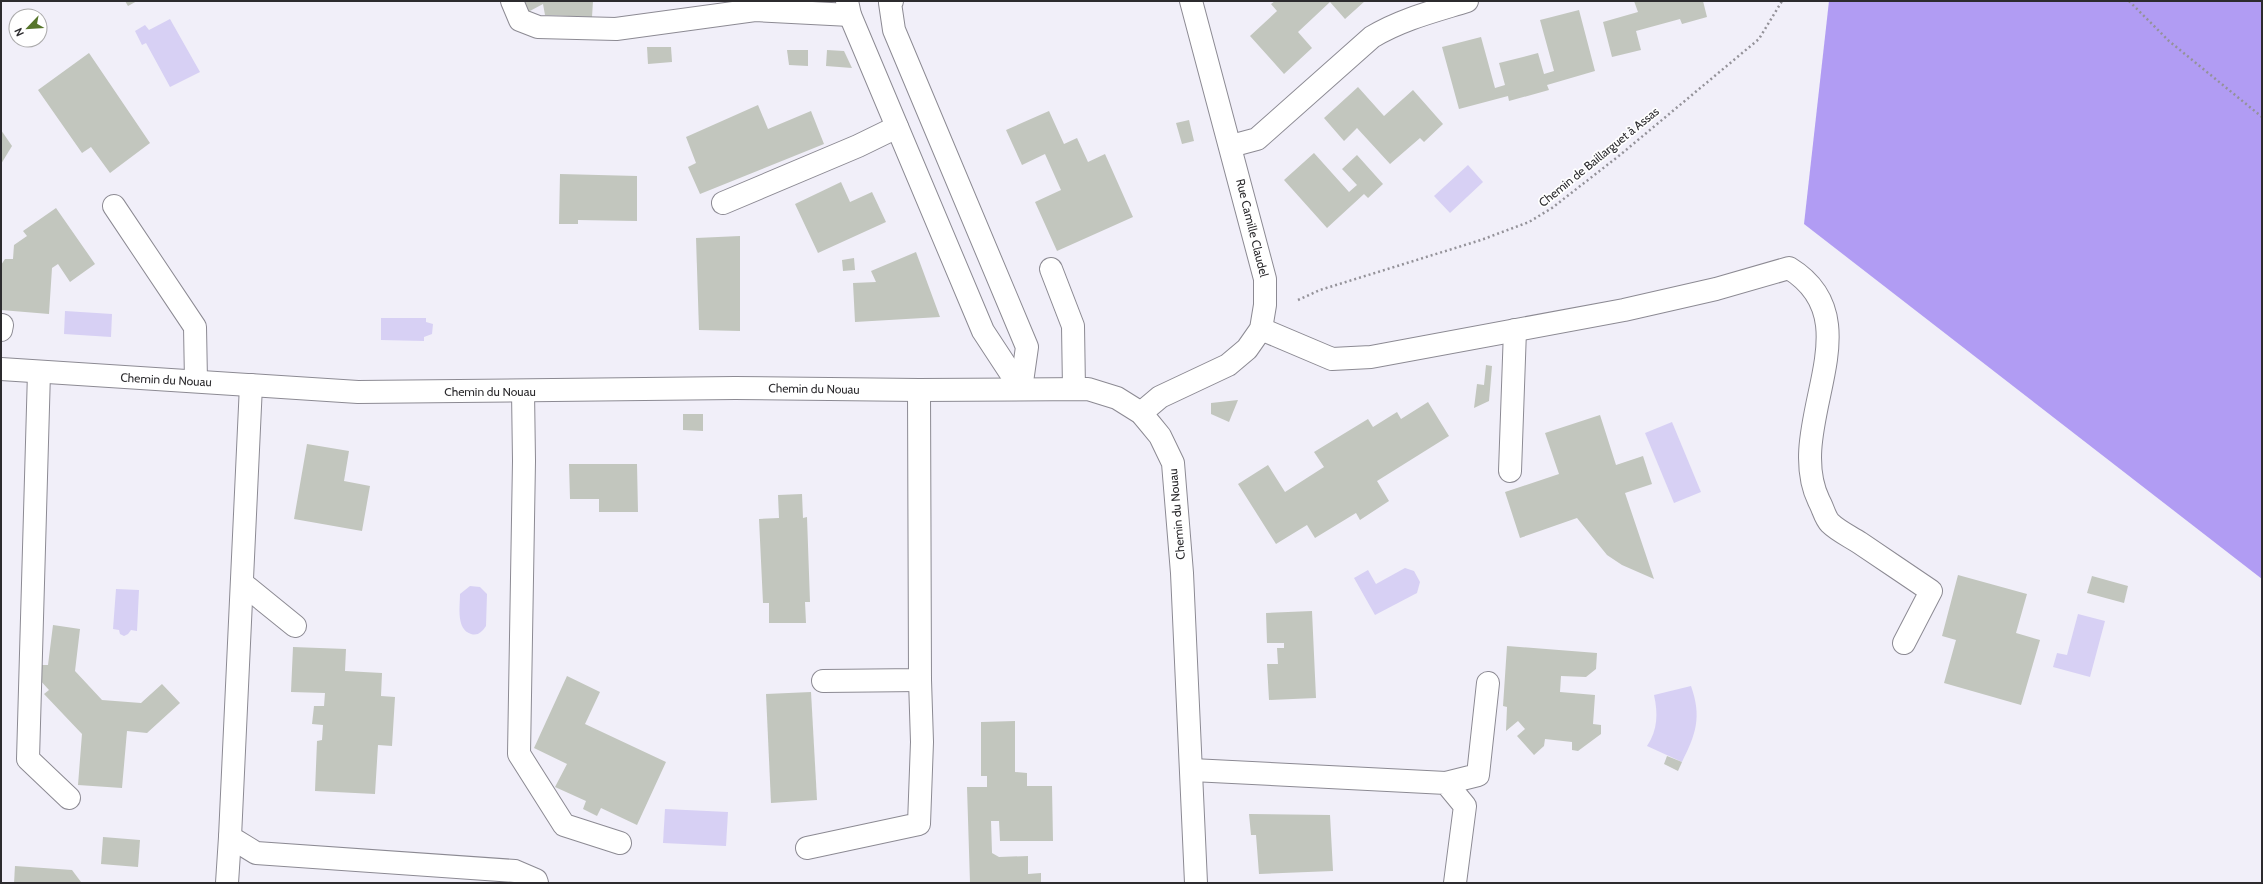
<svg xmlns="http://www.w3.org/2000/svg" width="2263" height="884" viewBox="0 0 2263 884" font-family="Cabin,sans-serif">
<rect width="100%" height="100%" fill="#f1eff9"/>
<!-- forest -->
<polygon fill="#b19cf3" points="1829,1 2262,1 2262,579 1804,224"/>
<!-- water -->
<g fill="#d7d0f4">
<polygon points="170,19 200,72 170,87 146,43 142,45 135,31 145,25 149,30"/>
<polygon points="1468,165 1483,182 1450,213 1434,196"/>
<polygon points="65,311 112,314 111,337 64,334"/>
<polygon points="381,318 426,318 426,322 433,324 432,334 424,337 424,341 381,340"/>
<polygon points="1672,422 1701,492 1674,503 1645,433"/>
<polygon points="1405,568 1414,571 1420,582 1417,593 1375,615 1354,578 1368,570 1376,584"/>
<path d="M470,586L480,587L487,594L486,626C482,632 478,636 471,634C456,629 460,607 460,594Z"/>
<polygon points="116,589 139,590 137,631 131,630 128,634 124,636 120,634 119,630 113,629"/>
<polygon points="2078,614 2105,621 2090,677 2053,667 2057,653 2067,655"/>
<path d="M1691,686C1702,717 1696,734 1682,762L1647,746C1658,730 1658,713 1654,695Z"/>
<polygon points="665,809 728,812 726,846 663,843"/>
</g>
<!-- building -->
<g fill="#c2c6be">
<polygon points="125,1 137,1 128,6"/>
<polygon points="523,1 593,1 592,17 545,15 543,4 528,12"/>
<polygon points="1275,1 1365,1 1345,19 1330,2 1298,32 1312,48 1284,74 1250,36 1277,11 1271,4"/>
<polygon points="1634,1 1703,1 1707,17 1682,24 1680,19 1636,31 1641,50 1612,57 1603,22 1638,12"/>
<polygon points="1579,10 1595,71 1547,85 1549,90 1509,101 1508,96 1459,109 1442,47 1481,37 1495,88 1505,85 1499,63 1519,58 1538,53 1544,74 1554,71 1540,20"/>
<polygon points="647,47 671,47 672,62 648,64"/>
<polygon points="787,50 808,50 808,66 789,65"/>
<polygon points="827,50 844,51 852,68 826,66"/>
<polygon points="89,53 150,143 110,173 91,147 82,153 38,90"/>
<polygon points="1358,87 1384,116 1413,90 1443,124 1424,142 1420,138 1390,164 1357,128 1344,141 1324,118"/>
<polygon points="758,105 768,129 811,111 824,144 700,194 688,167 696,163 686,137"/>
<polygon points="1049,111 1064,144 1077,138 1088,162 1105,154 1133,217 1057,251 1035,202 1061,190 1045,154 1022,165 1006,130"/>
<polygon points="1189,120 1194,141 1182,144 1176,123"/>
<polygon points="1,130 12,146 1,164"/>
<polygon points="1314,153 1349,192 1357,185 1342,169 1357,155 1383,184 1368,198 1364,194 1327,228 1284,180"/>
<polygon points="560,174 637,176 637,221 578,220 578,224 559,224"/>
<polygon points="841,182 850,202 872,192 886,222 818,253 795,204"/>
<polygon points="56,208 95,264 70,282 58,264 52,268 49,314 1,310 1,265 5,259 13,259 14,245 27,236 23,231"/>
<polygon points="740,236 740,331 699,330 696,238"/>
<polygon points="916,252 940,317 855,322 853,283 876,282 871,271"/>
<polygon points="854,258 855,270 843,271 842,260"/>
<polygon points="1486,365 1492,366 1489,401 1474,408 1477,384 1484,385"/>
<polygon points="1238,400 1229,422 1211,414 1211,403"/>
<polygon points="1428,402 1449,436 1377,481 1389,501 1360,520 1356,513 1315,538 1307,525 1276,544 1238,484 1268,465 1285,492 1324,467 1314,452 1345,433 1368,419 1373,427 1397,412 1401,419"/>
<polygon points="683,414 703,414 703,431 683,430"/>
<polygon points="1600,415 1616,465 1643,456 1652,484 1625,493 1654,579 1622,565 1607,555 1577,518 1520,538 1505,492 1559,474 1545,433"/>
<polygon points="307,444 349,451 344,481 370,486 362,531 294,519"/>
<polygon points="569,464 637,464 638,512 599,512 599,499 570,499"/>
<polygon points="802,494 803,518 807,517 810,602 805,602 806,623 769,623 769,603 763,603 759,519 779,518 778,495"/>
<polygon points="1958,575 2027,594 2016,633 2040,640 2021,705 1944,683 1956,640 1942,636"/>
<polygon points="2092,576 2128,586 2124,603 2087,593"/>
<polygon points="1312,611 1316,698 1269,700 1267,664 1278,664 1277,648 1284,648 1284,643 1267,643 1266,613"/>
<polygon points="53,625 80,629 75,671 102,700 141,703 162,684 180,703 147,733 127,731 122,788 78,785 82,734 44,694 49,690 39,679 41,665 48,665"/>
<polygon points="1507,646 1597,653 1596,669 1586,677 1561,676 1560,692 1595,695 1593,724 1601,725 1601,734 1578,751 1572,750 1572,742 1545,739 1544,746 1534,755 1517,736 1525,729 1518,721 1506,731 1507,707 1503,706"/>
<polygon points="293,647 346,649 345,671 382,673 381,696 395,697 392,746 378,745 375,794 315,791 317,741 322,740 323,725 312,724 314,706 324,706 325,693 291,692"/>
<polygon points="567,676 600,692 585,724 666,762 637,825 601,808 597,816 583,809 586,801 555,787 567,764 534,748"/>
<polygon points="811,692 817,800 771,803 766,694"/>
<polygon points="1015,721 1015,772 1027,773 1027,786 1052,786 1053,841 1000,841 999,821 991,821 992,853 999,857 1028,856 1028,874 1041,873 1041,883 970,883 967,787 987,787 987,776 981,776 981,722"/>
<polygon points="1667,756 1682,762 1678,771 1664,764"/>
<polygon points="1249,814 1330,815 1333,871 1259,874 1256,835 1251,835"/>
<polygon points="103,837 140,840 138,867 101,864"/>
<polygon points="15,866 72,870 81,882 14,883"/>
</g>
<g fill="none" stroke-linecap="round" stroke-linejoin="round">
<defs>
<g id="lane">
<polyline points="512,1 520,20 538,27 616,29 755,10 850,15"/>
<polyline points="847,1 850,15 983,331 1021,389"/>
<polyline points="892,1 890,3 894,30 1027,347 1021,389"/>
<polyline points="723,203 858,146 897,127"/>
<polyline points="114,206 195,327 196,381"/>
<polyline points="1051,269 1073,326 1074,389"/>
<path d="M1261,329L1332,359L1371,357L1624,310L1716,289L1789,268C1877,322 1782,425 1819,501C1823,508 1825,518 1830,523C1838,531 1851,537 1860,543C1884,559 1907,575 1931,591L1904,643"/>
<polyline points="1,330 2,325"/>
<polyline points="39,372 28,759 69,798"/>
<polyline points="251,385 230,837 256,853 515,871 536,880 537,883"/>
<polyline points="523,391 524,461 519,754 564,825 620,843"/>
<polyline points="1510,471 1515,330"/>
<polyline points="242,583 295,626"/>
<polyline points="823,681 920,680 919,390"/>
<polyline points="1192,770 1446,783 1465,806 1455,883"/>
<polyline points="1446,783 1478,775 1488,683"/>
<polyline points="807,848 919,824 922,742 920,680"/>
<polyline points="227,883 230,837"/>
</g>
<g id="street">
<path d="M1231,146L1257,139L1372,37C1402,19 1435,11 1467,1"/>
<polyline points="1141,413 1160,397 1228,365 1247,349 1261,329 1265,305 1265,279 1191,1"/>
</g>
<polyline id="secondary" points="1,369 358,392 735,388 919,390 1088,389 1117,398 1141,413 1151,425 1160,436 1173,463 1182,573 1196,883"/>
</defs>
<!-- lane casing -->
<use href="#lane" stroke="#8c8a93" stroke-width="24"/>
<!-- street casing -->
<use href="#street" stroke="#8c8a93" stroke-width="24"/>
<!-- secondary casing -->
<use href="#secondary" stroke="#8c8a93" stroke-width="24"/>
<!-- path -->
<g stroke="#949299" stroke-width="2.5" stroke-dasharray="2 3" stroke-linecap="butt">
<polyline points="2129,1 2169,41 2262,117"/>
<polyline points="1298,300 1320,290 1481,240 1529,222 1552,208 1620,155 1759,39 1782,1"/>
</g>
<!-- lane -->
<use href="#lane" stroke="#fff" stroke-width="22"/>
<!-- street -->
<use href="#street" stroke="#fff" stroke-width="22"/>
<!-- secondary -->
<use href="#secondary" stroke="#fff" stroke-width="22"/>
</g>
<g text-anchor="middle" stroke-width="3.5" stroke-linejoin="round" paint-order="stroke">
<!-- street labels -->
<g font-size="12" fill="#2c2b2e" stroke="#fff">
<text transform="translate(1599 157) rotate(-39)" y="4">Chemin de Baillarguet à Assas</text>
<text transform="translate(1252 228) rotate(76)" y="4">Rue Camille Claudel</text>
<text transform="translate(166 380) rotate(3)" y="4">Chemin du Nouau</text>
<text transform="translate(814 389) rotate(1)" y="4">Chemin du Nouau</text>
<text x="490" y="396">Chemin du Nouau</text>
<text transform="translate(1177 514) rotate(-95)" y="4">Chemin du Nouau</text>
</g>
</g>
<!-- border -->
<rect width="2263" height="884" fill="none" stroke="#2c2b2e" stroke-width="4"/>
<!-- north arrow -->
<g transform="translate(28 28) rotate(245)"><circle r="19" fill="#ffffff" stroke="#abaaab"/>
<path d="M0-3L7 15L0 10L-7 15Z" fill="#56752a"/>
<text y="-6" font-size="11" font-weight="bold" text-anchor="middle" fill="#2c2b2e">N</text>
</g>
</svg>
